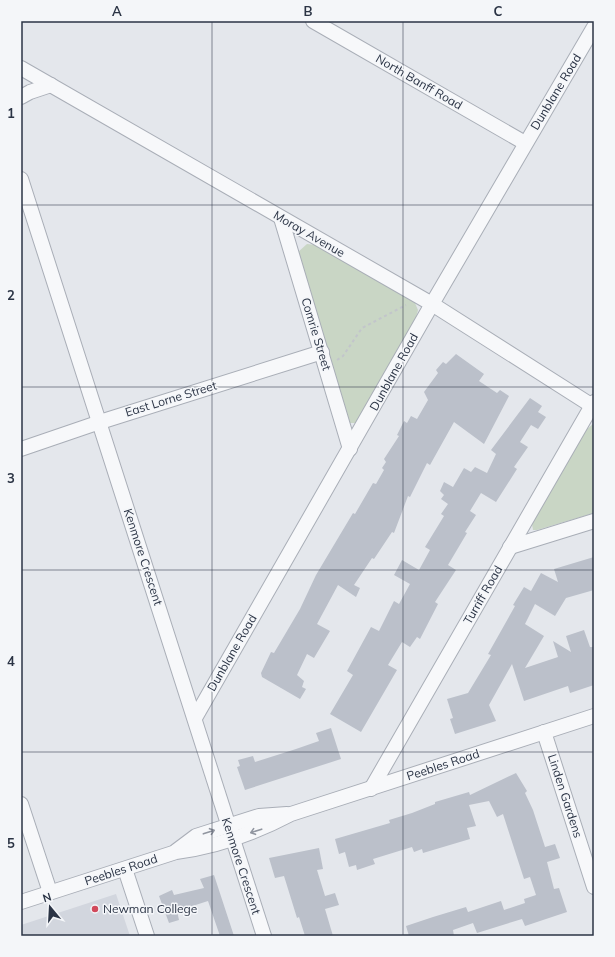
<svg xmlns="http://www.w3.org/2000/svg" width="615" height="957" viewBox="0 0 615 957" font-family="Mulish,sans-serif">
<rect width="100%" height="100%" fill="#e4e7ec"/>
<!-- built -->
<polygon fill="#d2d6de" points="116,894 130,936 21,936 21,925"/>
<!-- green -->
<g fill="#c9d6c5">
<polygon points="307,244 316,245 415,303 418,310 416,318 357,423 350,423 297,253"/>
<polygon points="594,423 594,513 537,530 533,530 532,524 585,431"/>
</g>
<!-- building -->
<g fill="#bbc0ca">
<polygon points="456,354 484,374 479,381 497,393 500,390 509,396 484,444 454,422 430,465 427,463 410,497 408,496 394,533 392,532 374,559 372,558 354,585 360,588 356,597 338,585 317,624 330,631 314,658 307,654 297,675 304,681 302,687 306,689 300,699 262,677 261,673 271,652 274,653 300,609 316,575 353,513 355,514 373,483 376,484 384,470 382,468 386,462 384,459 399,436 397,435 404,421 407,423 411,416 417,419 428,400 424,392 438,373 436,370 443,362 446,364"/>
<polygon points="530,398 542,406 538,412 546,417 538,429 531,425 520,442 528,447 514,467 517,469 496,502 481,493 470,511 476,515 465,532 467,533 448,565 456,570 435,602 438,604 420,639 417,637 410,647 402,642 388,665 397,670 361,732 330,714 353,675 347,671 371,627 379,631 394,601 399,604 410,584 394,575 402,560 419,570 430,550 425,547 444,516 441,514 448,504 441,499 444,495 440,491 444,482 453,487 464,468 471,472 475,467 487,473 496,454 491,450"/>
<polygon points="594,557 594,590 566,598 555,616 535,604 525,624 544,636 525,668 558,657 553,641 571,652 566,636 584,630 590,647 594,647 594,685 570,693 568,686 524,701 512,664 489,705 496,721 455,734 450,719 453,718 447,699 468,693 491,655 488,654 515,606 513,605 524,587 531,591 541,573 558,582 554,569"/>
<polygon points="331,728 341,759 245,790 237,767 240,766 238,760 253,756 255,762 296,749 319,741 316,733"/>
<polygon points="516,773 527,791 525,793 533,810 545,847 555,844 560,858 547,862 554,889 559,888 567,912 525,926 522,919 477,933 473,923 453,930 454,936 409,936 406,926 433,917 466,907 468,912 501,901 504,910 525,903 524,899 536,895 530,877 524,879 503,814 497,817 489,801 469,805 476,826 467,828 470,839 423,853 422,849 414,852 412,847 373,859 375,864 357,870 356,865 349,867 345,852 339,854 335,839 390,823 389,820 412,813 435,804 435,802 469,792 470,795"/>
<polygon points="319,848 323,869 317,870 325,896 335,893 339,905 325,909 333,936 305,936 299,917 297,918 284,876 275,878 269,858"/>
<polygon points="214,875 234,936 220,936 208,901 177,911 179,920 169,923 159,896 172,890 174,895 204,888 200,879"/>
</g>
<g fill="none" stroke-linecap="round" stroke-linejoin="round">
<defs>
<g id="minor">
<polyline points="313,21 525,143"/>
<polyline points="21,68 432,304 594,407"/>
<polyline points="21,97 30,92 51,85"/>
<polyline points="21,179 264,936"/>
<polyline points="281,218 350,449"/>
<polyline points="21,449 100,422 322,352"/>
<polyline points="510,547 594,521"/>
<polyline points="195,718 432,304 594,27"/>
<polyline points="544,732 594,887"/>
<polyline points="371,789 594,402"/>
<polyline points="21,804 50,892"/>
<polyline points="176,851 196,836 259,816 287,814"/>
<polyline points="125,869 147,936"/>
<path d="M21,902L176,852C216,847 255,833 291,814L594,716"/>
</g>
</defs>
<!-- minor casing -->
<use href="#minor" stroke="#a9aeb7" stroke-width="16"/>
<!-- path -->
<polyline stroke="#c2c5cb" stroke-width="2" stroke-dasharray="3 3" stroke-linecap="butt" points="337,360 343,356 362,328 406,305"/>
<!-- minor -->
<use href="#minor" stroke="#f7f8fa" stroke-width="14"/>
</g>
<!-- one-way arrows -->
<defs><path id="oneway-shaft" d="M-6 0H5M1.5-3L5.5 0L1.5 3" fill="none" stroke-width="1.6" stroke-linecap="round" stroke-linejoin="round"/></defs>
<g stroke="#9196a0">
<use href="#oneway-shaft" transform="translate(256 831) rotate(162)"/>
<use href="#oneway-shaft" transform="translate(209 832) rotate(-18)"/>
</g>
<!-- grid -->
<path fill="none" stroke="#2b3445" stroke-width="1" stroke-opacity="0.55" d="M212,21V936M403,21V936M21,205H594M21,387H594M21,570H594M21,752H594"/>
<!-- markers -->
<circle fill="#d1495b" stroke="#f4f6f9" stroke-width="1.5" cx="95" cy="909" r="4"/>
<g text-anchor="middle" stroke-width="3" stroke-linejoin="round" paint-order="stroke">
<!-- street labels -->
<g font-size="12" fill="#2b3445" stroke="#f4f6f9">
<text transform="translate(419 82) rotate(30)" y="4">North Banff Road</text>
<text transform="translate(556 92) rotate(-59)" y="4">Dunblane Road</text>
<text transform="translate(309 234) rotate(30)" y="4">Moray Avenue</text>
<text transform="translate(316 334) rotate(73)" y="4">Comrie Street</text>
<text transform="translate(394 372) rotate(-61)" y="4">Dunblane Road</text>
<text transform="translate(171 399) rotate(-17)" y="4">East Lorne Street</text>
<text transform="translate(143 557) rotate(72)" y="4">Kenmore Crescent</text>
<text transform="translate(483 595) rotate(-60)" y="4">Turriff Road</text>
<text transform="translate(232 653) rotate(-60)" y="4">Dunblane Road</text>
<text transform="translate(443 765) rotate(-18)" y="4">Peebles Road</text>
<text transform="translate(565 796) rotate(72)" y="4">Linden Gardens</text>
<text transform="translate(241 866) rotate(72)" y="4">Kenmore Crescent</text>
<text transform="translate(121 870) rotate(-18)" y="4">Peebles Road</text>
</g>
<!-- poi labels -->
<g font-size="12" fill="#2b3445" stroke="#f4f6f9" text-anchor="start">
<text x="103" y="913">Newman College</text>
</g>
</g>
<!-- border -->
<rect width="615" height="957" fill="none" stroke="#f4f6f9" stroke-width="44"/>
<!-- north arrow -->
<g transform="translate(50 907) rotate(342)" stroke="#f4f6f9" stroke-width="3" paint-order="stroke">
<path d="M0-3L7 15L0 10L-7 15Z" fill="#2b3445"/>
<text y="-6" font-size="11" font-weight="bold" text-anchor="middle" fill="#2b3445">N</text>
</g>
<rect x="22" y="22" width="571" height="913" fill="none" stroke="#2b3445" stroke-width="1.5"/>
<g font-size="13" text-anchor="middle" font-weight="bold" fill="#2b3445">
<text x="117" y="16">A</text>
<text x="308" y="16">B</text>
<text x="498" y="16">C</text>
<text x="11" y="118">1</text>
<text x="11" y="300">2</text>
<text x="11" y="483">3</text>
<text x="11" y="666">4</text>
<text x="11" y="848">5</text>
</g>
</svg>
